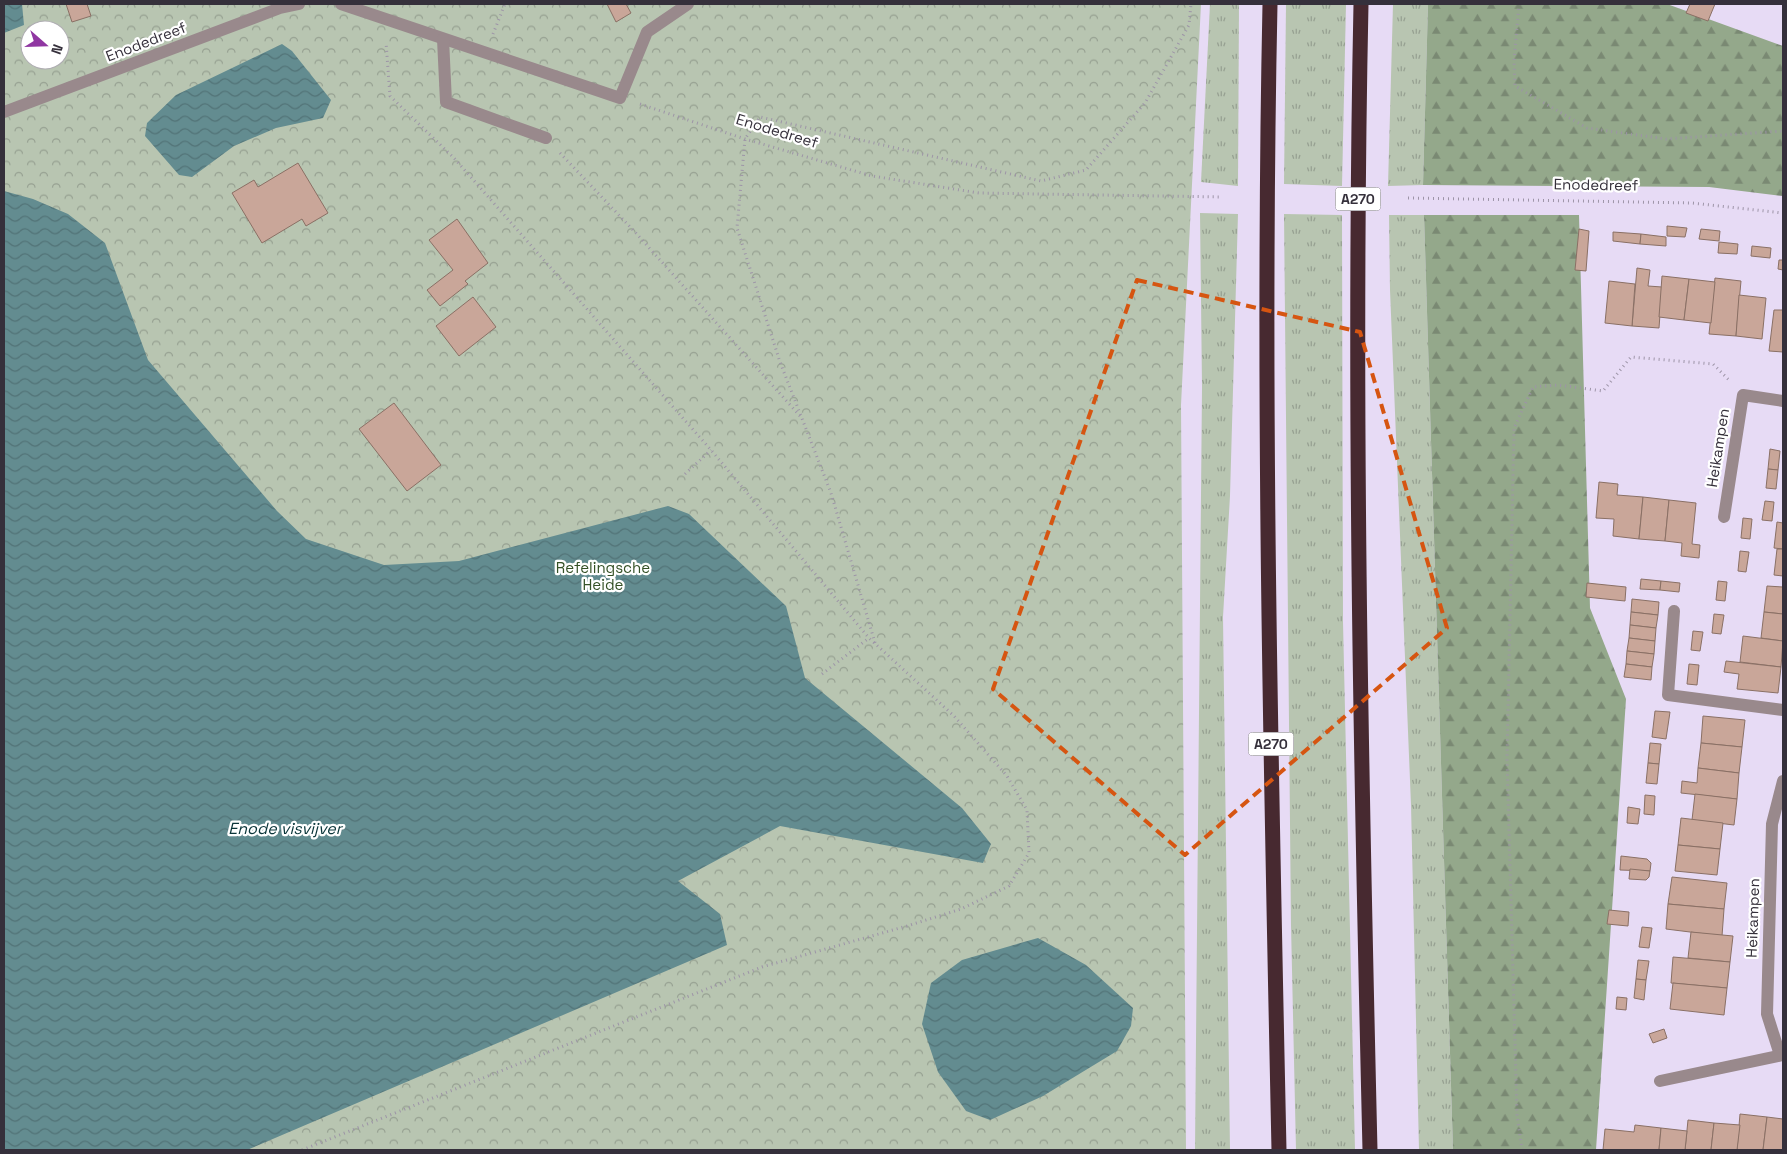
<svg xmlns="http://www.w3.org/2000/svg" width="1787" height="1154" viewBox="0 0 1787 1154" font-family="'Space Grotesk',sans-serif">
<defs>
<pattern id="grass-tufts" width="24" height="20" patternUnits="userSpaceOnUse" patternTransform="scale(1.25)"><rect width="24" height="20" fill="#b8c5b1"/><path d="M3 7l-1-3M5 7V3M7 7l1-3M15 17l-1-3M17 17v-4M19 17l1-3" fill="none" stroke="#96a091"/></pattern>
<pattern id="forest-firs" width="22" height="20" patternUnits="userSpaceOnUse" patternTransform="scale(1.25)"><rect width="22" height="20" fill="#94a88b"/><path d="M5 1l3.5 6h-7zM16 11l3.5 6h-7z" fill="#7a8973"/></pattern>
<pattern id="park-crowns" width="20" height="18" patternUnits="userSpaceOnUse" patternTransform="scale(1.25)"><rect width="20" height="18" fill="#b8c5b1"/><path d="M2 6a3 3 0 1 1 6 0M12 15a3 3 0 1 1 6 0" fill="none" stroke="#96a091"/></pattern>
<pattern id="water-waves" width="16" height="10" patternUnits="userSpaceOnUse" patternTransform="scale(1.25)"><rect width="16" height="10" fill="#638c90"/><path d="M0 5q4-4 8 0t8 0" fill="none" stroke="#527377"/></pattern>
</defs>
<rect width="100%" height="100%" fill="#e7dbf5"/>
<!-- grass -->
<g fill="url(#grass-tufts)">
<polygon points="1210,4 1239,4 1238,186 1201,182"/>
<polygon points="1286,4 1346,4 1342,186 1284,184"/>
<polygon points="1393,4 1428,4 1423,185 1388,186"/>
<polygon points="1200,213 1238,214 1230,496 1223,617 1230,1150 1195,1150 1202,387"/>
<polygon points="1284,214 1342,215 1343,622 1355,1150 1296,1150 1291,925"/>
<polygon points="1389,215 1424,215 1453,1150 1419,1150 1411,805 1390,290"/>
</g>
<!-- forest -->
<g fill="url(#forest-firs)">
<polygon points="1428,4 1667,4 1783,46 1783,196 1709,187 1423,185"/>
<polygon points="1424,215 1579,215 1590,608 1626,699 1596,1150 1453,1150"/>
</g>
<!-- park -->
<path fill="url(#park-crowns)" fill-rule="evenodd" d="M4,4H1201L1181,405L1186,1150H4ZM30,30H60V60H30Z"/>
<!-- water -->
<g fill="url(#water-waves)">
<polygon points="4,4 22,4 24,25 4,33"/>
<polygon points="282,44 292,51 331,100 323,118 276,128 234,146 192,177 179,175 145,136 147,123 176,95"/>
<polygon points="4,191 33,199 68,214 105,243 148,360 277,511 306,539 384,565 459,561 668,506 689,514 786,606 805,678 962,808 991,844 983,863 780,826 678,881 720,914 727,945 247,1150 4,1150"/>
<polygon points="1038,938 1086,965 1133,1008 1131,1026 1117,1051 1043,1096 990,1120 966,1111 938,1072 922,1024 931,983 962,960"/>
</g>
<!-- building -->
<g fill="#c9a699" stroke="#8a7065">
<polygon points="66,4 87,4 91,16 72,22"/>
<polygon points="607,4 626,4 631,13 616,22"/>
<polygon points="1690,4 1715,4 1708,21 1686,13"/>
<polygon points="298,163 328,213 306,226 302,219 262,243 232,193 254,180 258,187"/>
<polygon points="457,219 488,263 465,281 468,284 440,306 427,290 453,270 429,240"/>
<polygon points="1667,226 1687,228 1685,237 1667,236"/>
<polygon points="1579,229 1589,231 1586,271 1575,270"/>
<polygon points="1701,229 1720,231 1719,241 1699,239"/>
<polygon points="1613,232 1641,234 1640,244 1613,241"/>
<polygon points="1641,234 1666,237 1666,246 1640,244"/>
<polygon points="1719,242 1738,244 1737,254 1718,253"/>
<polygon points="1752,246 1771,248 1770,258 1751,256"/>
<polygon points="1779,260 1783,260 1783,270 1778,269"/>
<polygon points="1637,268 1650,270 1648,286 1662,287 1659,328 1632,326"/>
<polygon points="1662,276 1689,279 1684,320 1659,317"/>
<polygon points="1715,278 1741,281 1736,336 1709,334"/>
<polygon points="1689,279 1715,282 1711,323 1684,320"/>
<polygon points="1609,281 1635,284 1632,326 1605,323"/>
<polygon points="1739,295 1766,298 1762,339 1736,336"/>
<polygon points="473,297 496,327 459,356 436,326"/>
<polygon points="1774,310 1783,310 1783,352 1769,351"/>
<polygon points="394,403 441,465 407,491 359,429"/>
<polygon points="1770,449 1780,451 1778,470 1768,469"/>
<polygon points="1768,469 1778,470 1776,489 1766,488"/>
<polygon points="1599,482 1618,484 1617,495 1643,497 1639,539 1613,536 1614,519 1596,518"/>
<polygon points="1643,497 1669,500 1665,541 1639,539"/>
<polygon points="1669,500 1696,503 1692,544 1700,545 1699,558 1681,556 1682,543 1665,541"/>
<polygon points="1765,501 1774,502 1772,521 1762,520"/>
<polygon points="1743,518 1752,519 1750,539 1741,538"/>
<polygon points="1777,522 1783,523 1783,549 1774,548"/>
<polygon points="1777,549 1783,549 1783,576 1774,575"/>
<polygon points="1740,551 1749,552 1746,572 1738,571"/>
<polygon points="1641,579 1661,581 1660,590 1640,589"/>
<polygon points="1661,581 1680,583 1679,592 1660,590"/>
<polygon points="1718,581 1727,582 1725,601 1716,600"/>
<polygon points="1587,583 1626,587 1625,601 1586,597"/>
<polygon points="1767,586 1783,587 1783,614 1764,612"/>
<polygon points="1632,599 1659,602 1658,615 1631,612"/>
<polygon points="1631,612 1658,615 1656,628 1630,625"/>
<polygon points="1764,612 1783,614 1783,641 1761,638"/>
<polygon points="1714,614 1724,615 1721,634 1712,633"/>
<polygon points="1630,625 1656,628 1655,641 1629,638"/>
<polygon points="1693,631 1703,632 1700,651 1691,650"/>
<polygon points="1743,636 1783,641 1781,667 1740,662"/>
<polygon points="1629,638 1655,641 1654,654 1627,651"/>
<polygon points="1627,651 1654,654 1652,667 1626,664"/>
<polygon points="1726,661 1781,667 1778,693 1737,689 1739,674 1724,672"/>
<polygon points="1626,664 1652,667 1651,680 1624,677"/>
<polygon points="1689,664 1699,665 1697,685 1687,684"/>
<polygon points="1655,711 1670,712 1666,739 1652,737"/>
<polygon points="1703,716 1745,720 1742,747 1701,743"/>
<polygon points="1650,743 1661,744 1659,764 1648,763"/>
<polygon points="1701,743 1742,747 1739,773 1698,768"/>
<polygon points="1648,763 1659,764 1657,784 1646,783"/>
<polygon points="1698,768 1739,773 1737,799 1681,793 1682,781 1697,783"/>
<polygon points="1695,794 1737,799 1734,825 1692,820"/>
<polygon points="1645,795 1655,796 1654,815 1644,814"/>
<polygon points="1628,807 1640,809 1638,824 1627,823"/>
<polygon points="1681,818 1723,823 1720,849 1678,845"/>
<polygon points="1678,845 1720,849 1717,875 1675,871"/>
<polygon points="1621,856 1647,859 1651,863 1650,871 1620,870"/>
<polygon points="1630,869 1650,871 1649,877 1646,880 1629,879"/>
<polygon points="1672,877 1727,883 1724,909 1668,904"/>
<polygon points="1668,904 1724,909 1722,936 1666,929"/>
<polygon points="1609,910 1629,912 1628,926 1607,924"/>
<polygon points="1642,927 1652,928 1649,948 1639,947"/>
<polygon points="1691,932 1733,936 1730,962 1688,958"/>
<polygon points="1673,957 1730,962 1727,988 1671,983"/>
<polygon points="1638,960 1649,961 1646,980 1636,979"/>
<polygon points="1636,979 1646,980 1644,1000 1634,998"/>
<polygon points="1673,983 1727,988 1724,1015 1670,1009"/>
<polygon points="1617,997 1627,998 1626,1010 1616,1009"/>
<polygon points="1664,1029 1667,1038 1653,1043 1649,1034"/>
<polygon points="1740,1114 1767,1117 1763,1150 1737,1150"/>
<polygon points="1767,1117 1783,1119 1783,1150 1763,1150"/>
<polygon points="1688,1120 1714,1123 1711,1150 1685,1150"/>
<polygon points="1714,1123 1740,1125 1737,1150 1711,1150"/>
<polygon points="1635,1125 1661,1128 1659,1150 1603,1150 1605,1129 1634,1132"/>
<polygon points="1661,1128 1687,1131 1685,1150 1659,1150"/>
</g>
<g fill="none" stroke-linecap="round" stroke-linejoin="round">
<!-- path -->
<g stroke="#9d94a7" stroke-width="3" stroke-dasharray="1 4" stroke-linecap="butt">
<polyline points="1519,4 1514,61 1515,86 1587,128 1666,139 1783,131"/>
<polyline points="493,34 505,4"/>
<polyline points="640,104 745,139 872,176 979,193 1222,197"/>
<polyline points="560,153 634,231 800,416"/>
<polyline points="1408,198 1692,203 1783,213"/>
<polyline points="685,474 711,450"/>
<polyline points="875,643 831,493 780,362 737,228 745,139 760,117 1041,181 1086,170 1145,103 1189,25 1191,4"/>
<polyline points="822,674 869,638"/>
<polyline points="302,1150 762,967 907,926 961,909 1009,886 1029,853 1027,810 1007,776 954,716 869,638 711,450 454,158 390,96 386,42"/>
<polyline points="1522,1150 1517,1115 1507,759 1514,428 1533,387 1558,385 1603,391 1631,357 1713,364 1729,380"/>
</g>
<!-- minor -->
<g stroke="#99898c" stroke-width="12">
<polyline points="341,4 620,98 647,32 688,4"/>
<polyline points="443,39 446,102 546,138"/>
<polyline points="4,112 280,8 299,4"/>
<polyline points="1724,517 1743,395 1783,401"/>
<polyline points="1674,611 1668,695 1783,710"/>
<polyline points="1780,1055 1767,1014 1772,824 1783,781"/>
<polyline points="1660,1081 1783,1055"/>
</g>
<!-- highway -->
<g stroke="#472930" stroke-width="15">
<path d="M1270,4C1262,386 1271,768 1279,1150"/>
<path d="M1361,4C1353,386 1361,768 1370,1150"/>
</g>
</g>
<!-- marked area -->
<path fill="none" stroke="#d65511" stroke-width="4" stroke-dasharray="10 6" stroke-linejoin="round" d="M1137,280L1360,332L1447,628L1185,855L993,689Z"/>
<g text-anchor="middle" stroke-width="4.5" stroke-linejoin="round" paint-order="stroke">
<!-- shield labels -->
<g fill="#fff" stroke="#726e76" stroke-width="1">
<rect x="1335.5" y="187.5" width="45" height="23" rx="4"/>
<rect x="1248.5" y="732.5" width="45" height="23" rx="4"/>
</g>
<g font-size="14" font-weight="bold" fill="#35303b">
<text x="1358" y="204">A270</text>
<text x="1271" y="749">A270</text>
</g>
<!-- street labels -->
<g font-size="15" fill="#35303b" stroke="#fff">
<text transform="translate(146 42) rotate(-21)" y="5">Enodedreef</text>
<text transform="translate(777 131) rotate(17)" y="5">Enodedreef</text>
<text transform="translate(1596 185) rotate(1)" y="5">Enodedreef</text>
<text transform="translate(1718 448) rotate(-81)" y="5">Heikampen</text>
<text transform="translate(1753 918) rotate(-88)" y="5">Heikampen</text>
</g>
<!-- park labels -->
<g font-size="15" fill="#355126" stroke="#fff">
<text x="603" y="573">Refelingsche<tspan x="603" dy="17">Heide</tspan></text>
</g>
<!-- water labels -->
<g font-size="16" font-style="italic" fill="#0a3539" stroke="#fff">
<text x="285" y="834">Enode visvijver</text>
</g>
</g>
<!-- border -->
<rect width="1787" height="1154" fill="none" stroke="#35303b" stroke-width="10"/>
<!-- north arrow -->
<g transform="translate(45 45) rotate(110)"><circle r="24" fill="#ffffff" stroke="#aeacb1"/>
<path d="M0-4L9 19L0 12L-9 19Z" fill="#9037a2"/>
<text y="-8" font-size="14" font-weight="bold" text-anchor="middle" fill="#35303b">N</text>
</g>
</svg>
